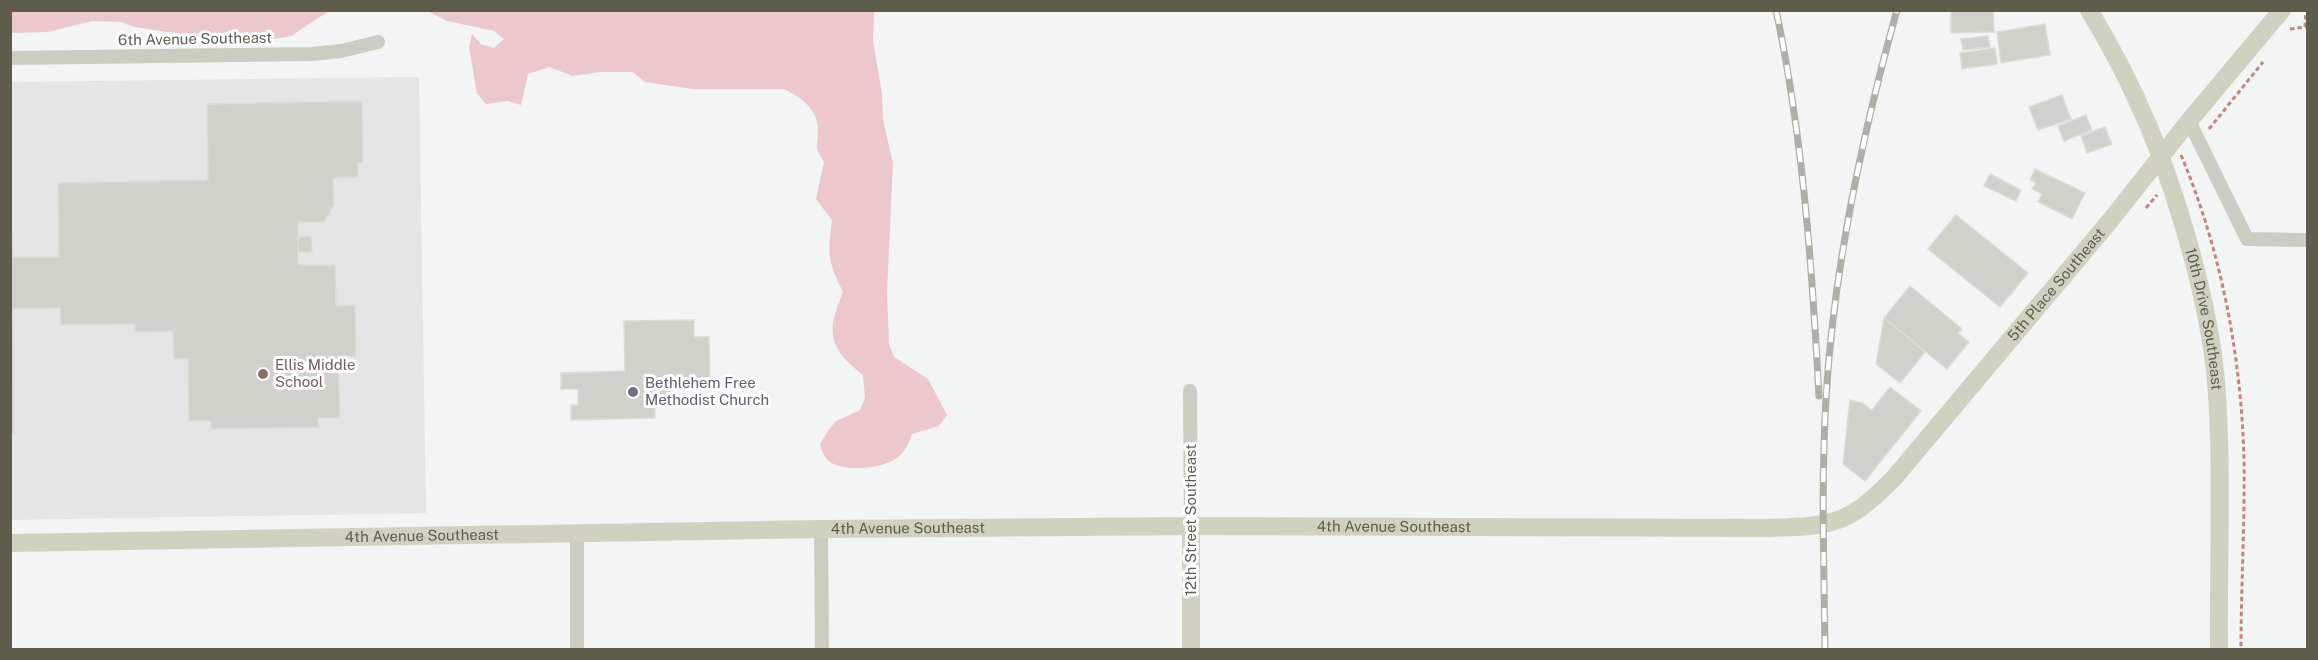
<svg xmlns="http://www.w3.org/2000/svg" width="2318" height="660" viewBox="0 0 2318 660" font-family="'Public Sans',sans-serif">
<rect width="100%" height="100%" fill="#f3f4f4"/>
<!-- education -->
<polygon fill="#e4e5e5" points="419,77 426,513 11,520 10,82"/>
<!-- green -->
<g fill="#ecc7cc">
<polygon points="11,10 329,10 329,11 291,36 274,39 227,37 167,32 135,27 121,22 92,21 48,32 14,33 11,32"/>
<path d="M428,11H874L873,41L882,94L883,120L893,163L887,292L889,344L894,357L928,379L947,415L939,426L912,434C909,443 905,452 897,458C883,469 838,474 826,458C823,455 822,449 820,445L827,432L836,421L860,410L865,398L863,375C828,347 826,332 843,292C827,260 828,255 832,220L816,199L824,162C813,145 818,148 818,130C818,109 801,97 784,89H692L645,82L633,72H601L572,76L550,67L528,74L521,105L508,101L486,104L477,93L469,47L472,34L481,44L494,48L504,39L494,31L447,21Z"/>
</g>
<!-- building -->
<g fill="#d0d1ca" stroke="#dcddd7" stroke-width="1.5">
<polygon points="1951,10 1993,10 1994,32 1951,33"/>
<polygon points="2045,24 2050,55 2001,63 1997,32"/>
<polygon points="1988,36 1990,47 1963,50 1961,39"/>
<polygon points="1995,48 1997,64 1962,69 1960,53"/>
<polygon points="2062,95 2071,119 2038,130 2029,107"/>
<polygon points="362,101 363,163 358,163 358,177 333,178 334,205 324,222 298,222 298,265 335,265 336,306 355,305 356,356 338,357 340,418 318,418 319,427 211,429 211,421 189,421 188,359 174,359 173,331 135,332 135,324 61,325 60,308 13,309 14,433 10,433 10,237 12,237 13,257 59,257 58,183 208,180 207,104"/>
<polygon points="2086,115 2092,130 2064,141 2058,126"/>
<polygon points="2105,127 2112,144 2087,153 2081,136"/>
<polygon points="2035,169 2085,193 2072,219 2038,202 2042,194 2032,189 2036,183 2030,180"/>
<polygon points="1990,174 2021,190 2016,201 1984,186"/>
<polygon points="1956,215 2028,273 2000,307 1928,249"/>
<polygon points="311,236 312,252 298,252 298,237"/>
<polygon points="1910,286 1962,329 1958,333 1969,342 1947,369 1884,318"/>
<polygon points="1884,318 1925,352 1900,383 1876,364"/>
<polygon points="694,320 694,337 709,337 710,386 675,387 676,395 654,395 655,418 571,420 571,405 578,405 578,389 561,389 561,373 625,371 624,321"/>
<polygon points="1890,387 1921,411 1865,481 1843,464 1850,400 1862,403 1872,410"/>
</g>
<g fill="none" stroke-linecap="round" stroke-linejoin="round">
<!-- path -->
<g stroke="#c78283" stroke-width="3" stroke-dasharray="4.5 3" stroke-linecap="butt">
<polyline points="2290,29 2305,27 2306,10"/>
<polyline points="2209,129 2263,62"/>
<path d="M2181,155C2221,250 2241,355 2244,458C2245,522 2241,586 2241,650"/>
<polyline points="2146,208 2157,195"/>
</g>
<!-- street -->
<g stroke="#cdccc0" stroke-width="14">
<polyline points="10,58 312,54 341,51 378,42"/>
<polyline points="2189,121 2247,239 2308,240"/>
<polyline points="1190,391 1191,526"/>
<polyline points="821,529 822,650"/>
<polyline points="577,650 577,533"/>
</g>
<!-- secondary -->
<g stroke="#d1d1c1" stroke-width="18">
<path id="s1" d="M2089,10C2137,89 2165,159 2190,248C2202,291 2212,337 2216,381C2223,471 2218,560 2219,650"/>
<polyline points="1191,526 1191,650"/>
<path id="s2" d="M10,543L821,529L1191,526L1768,528C1832,526 1847,526 1894,478L2109,222L2189,121L2282,10"/>
</g>
<defs>
<g id="rail">
<path d="M1776,10C1803,137 1812,267 1819,396"/>
<path d="M1825,650C1824,566 1821,482 1826,399C1833,273 1863,132 1897,10"/>
</g>
</defs>
<!-- rail casing -->
<use href="#rail" stroke="#aeafa6" stroke-width="7"/>
<!-- rail -->
<use href="#rail" stroke="#fff" stroke-width="4.5" stroke-dasharray="14" stroke-linecap="butt"/>
</g>
<!-- markers -->
<circle fill="#8d6e63" stroke="#fff" stroke-width="2" cx="263" cy="374" r="6"/>
<circle fill="#6b7280" stroke="#fff" stroke-width="2" cx="633" cy="392" r="6"/>
<g text-anchor="middle" stroke-width="6" stroke-linejoin="round" paint-order="stroke">
<!-- street labels -->
<g font-size="15" fill="#5e5d4c" stroke="#fff">
<text transform="translate(195 39) rotate(-1)" y="5">6th Avenue Southeast</text>
<text dy="5" stroke="none"><textPath href="#s2" startOffset="2152">5th Place Southeast</textPath></text>
<text dy="5" stroke="none"><textPath href="#s1" startOffset="332">10th Drive Southeast</textPath></text>
<text transform="translate(1191 520) rotate(-90)" y="5">12th Street Southeast</text>
<text dy="5" stroke="none"><textPath href="#s2" startOffset="1384">4th Avenue Southeast</textPath></text>
<text dy="5" stroke="none"><textPath href="#s2" startOffset="898">4th Avenue Southeast</textPath></text>
<text dy="5" stroke="none"><textPath href="#s2" startOffset="412">4th Avenue Southeast</textPath></text>
</g>
<!-- education labels -->
<g font-size="15" fill="#785e54" stroke="#fff" text-anchor="start">
<text x="275" y="370">Ellis Middle<tspan x="275" dy="17">School</tspan></text>
</g>
<!-- worship labels -->
<g font-size="15" fill="#5b616d" stroke="#fff" text-anchor="start">
<text x="645" y="388">Bethlehem Free<tspan x="645" dy="17">Methodist Church</tspan></text>
</g>
</g>
<!-- border -->
<rect width="2318" height="660" fill="none" stroke="#5e5d4c" stroke-width="24"/>
</svg>
